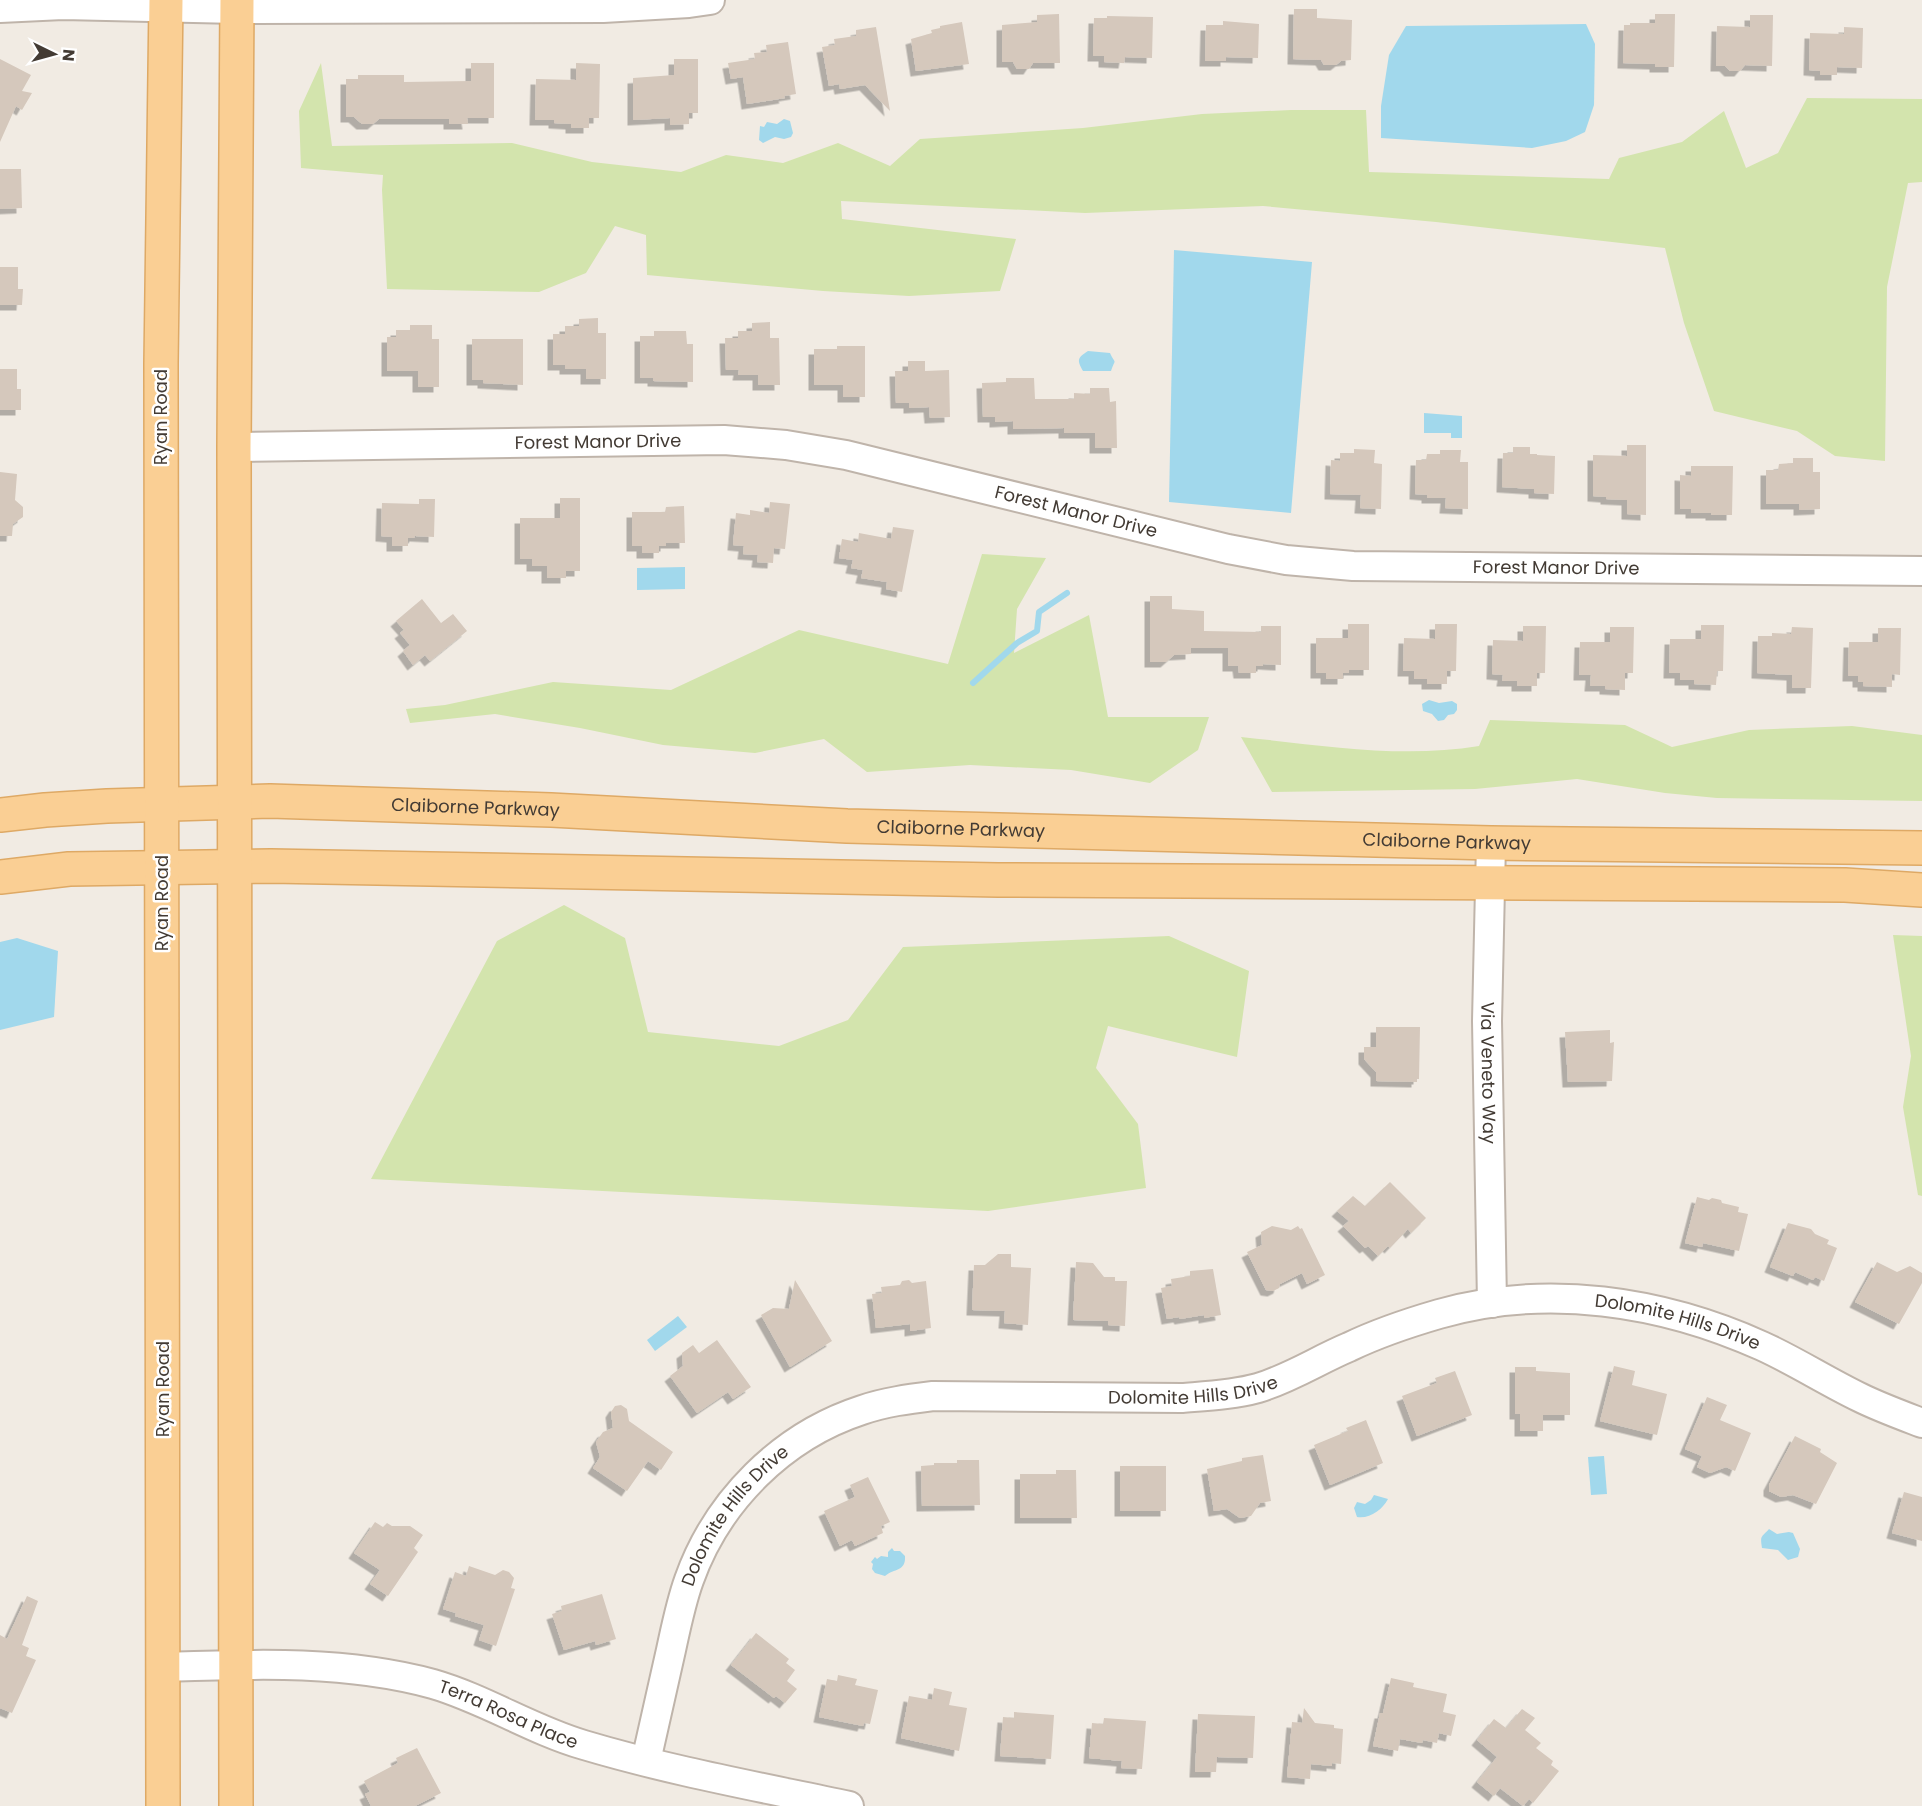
<svg xmlns="http://www.w3.org/2000/svg" width="1922" height="1806" viewBox="0 0 1922 1806" font-family="Poppins,sans-serif">
<defs>
<filter id="shadow"><feDropShadow dx="-5.5" dy="5.5" stdDeviation="0" flood-color="#0004"/></filter>
</defs>
<rect width="100%" height="100%" fill="#f1ebe3"/>
<!-- green -->
<g fill="#d3e4ad">
<polygon points="321,63 332,146 512,143 592,162 681,172 726,155 783,163 838,143 890,166 920,139 1083,128 1202,114 1291,110 1366,110 1369,172 1609,179 1619,158 1682,142 1724,111 1746,168 1778,153 1807,98 1922,99 1922,182 1908,183 1887,287 1885,461 1835,456 1797,431 1714,411 1684,323 1665,248 1436,222 1263,206 1085,213 841,201 842,219 1016,239 1000,291 909,296 823,291 647,275 646,235 615,226 586,273 539,292 387,289 382,190 383,175 301,168 299,111"/>
<polygon points="982,554 1046,558 1017,609 1014,653 1089,615 1108,717 1209,717 1198,750 1150,783 1071,770 970,765 867,772 824,739 755,753 663,745 580,728 495,714 410,723 406,709 445,705 553,682 671,690 799,630 948,664"/>
<path d="M1490,720L1625,725L1672,747L1749,730L1852,726L1922,735V801L1717,798L1665,793L1577,779L1475,789L1272,792L1241,737C1320,745 1400,759 1479,746Z"/>
<polygon points="564,905 625,938 648,1032 779,1046 848,1020 903,947 1169,936 1249,971 1237,1057 1108,1026 1096,1068 1138,1124 1146,1188 988,1211 371,1179 497,941"/>
<polygon points="1893,935 1922,936 1922,1196 1918,1195 1903,1107 1911,1056"/>
</g>
<!-- water -->
<g fill="#a1d8ec">
<polygon points="1586,24 1595,44 1594,105 1585,132 1566,141 1532,148 1381,138 1381,106 1389,55 1406,26"/>
<polygon points="784,119 790,121 793,133 791,137 784,139 775,137 763,143 759,140 760,126 764,127 767,122 777,124"/>
<polygon points="1174,250 1312,262 1291,513 1169,502"/>
<path d="M1088,351L1110,353C1116,366 1116,357 1111,371H1083C1077,360 1077,358 1088,351Z"/>
<polygon points="1424,413 1462,416 1462,438 1451,438 1451,433 1424,433"/>
<polygon points="685,567 685,589 637,590 637,568"/>
<polygon points="1429,700 1439,703 1452,701 1457,704 1457,710 1454,714 1448,715 1444,720 1438,721 1432,714 1423,711 1422,704"/>
<polygon points="17,938 58,951 54,1017 0,1030 0,942"/>
<polygon points="678,1316 687,1327 655,1351 647,1340"/>
<polygon points="1604,1456 1607,1494 1591,1495 1588,1457"/>
<path d="M1374,1495L1388,1499C1382,1510 1370,1519 1357,1517L1354,1508L1357,1502L1365,1504L1371,1500Z"/>
<path d="M1769,1529L1777,1534L1789,1532L1793,1533L1800,1549L1798,1557L1788,1560L1778,1550L1762,1548C1760,1535 1761,1538 1769,1529Z"/>
<path d="M892,1548L894,1551H900L905,1556C906,1572 894,1568 885,1576L875,1573L872,1569L873,1564L871,1562L875,1557L877,1559L881,1556L888,1557V1552Z"/>
</g>
<g fill="none" stroke-linecap="round" stroke-linejoin="round">
<!-- stream -->
<polyline stroke="#a1d8ec" stroke-width="6" points="973,683 1017,643 1037,631 1039,612 1067,593"/>
</g>
<!-- building -->
<g fill="#d5c8bc" filter="url(#shadow)">
<polygon points="1294,9 1317,9 1317,18 1352,20 1351,60 1341,61 1336,65 1324,65 1321,60 1293,59"/>
<polygon points="1059,14 1060,63 1033,63 1029,69 1017,69 1013,62 1002,62 1002,25 1037,22 1037,15"/>
<polygon points="1655,14 1675,14 1674,67 1655,67 1655,64 1623,63 1624,25 1630,25 1630,23 1655,23"/>
<polygon points="1750,15 1773,15 1772,66 1745,65 1740,71 1730,71 1725,66 1716,66 1717,26 1750,27"/>
<polygon points="1107,16 1153,17 1152,58 1125,57 1124,63 1104,62 1104,56 1093,56 1094,18 1107,18"/>
<polygon points="1223,21 1259,24 1258,58 1226,57 1226,61 1205,61 1206,25 1223,25"/>
<polygon points="962,22 969,64 916,71 911,39 932,33 931,30 940,28 940,26"/>
<polygon points="876,27 890,111 865,85 840,89 839,84 829,86 822,47 835,45 834,39 856,36 856,30"/>
<polygon points="1844,27 1863,28 1862,68 1837,67 1837,75 1820,75 1820,71 1809,70 1810,33 1844,34"/>
<polygon points="788,42 796,94 784,96 785,98 747,104 743,77 731,79 728,63 755,59 754,53 767,52 766,45"/>
<polygon points="0,59 31,75 22,91 32,93 22,110 16,106 0,142"/>
<polygon points="674,59 698,59 698,113 689,113 689,124 670,125 670,118 633,120 633,78 674,75"/>
<polygon points="471,63 494,63 494,118 467,118 468,124 449,124 449,119 379,119 373,124 362,124 354,117 346,117 346,79 358,79 358,75 404,75 404,82 471,81"/>
<polygon points="576,63 600,64 599,118 589,118 589,128 571,128 571,124 554,123 554,120 535,120 536,79 576,80"/>
<polygon points="0,169 21,169 22,208 0,209"/>
<polygon points="0,267 18,267 18,289 23,289 22,305 0,305"/>
<polygon points="598,318 598,333 606,333 606,379 586,379 586,369 565,369 565,365 553,365 553,334 565,334 565,326 579,326 579,319"/>
<polygon points="770,322 770,338 779,338 780,385 758,385 758,375 738,375 739,370 726,370 725,338 738,338 738,331 752,331 752,323"/>
<polygon points="410,325 432,325 432,339 439,339 439,387 418,387 418,371 387,371 387,337 396,337 396,330 410,330"/>
<polygon points="654,331 686,331 687,344 693,344 693,382 653,381 653,378 640,378 640,336 654,336"/>
<polygon points="472,339 523,339 523,385 483,383 483,380 472,380"/>
<polygon points="837,346 865,346 865,397 843,397 843,385 814,385 814,349 837,349"/>
<polygon points="908,361 925,361 925,371 949,370 950,417 930,418 929,407 909,408 909,403 896,403 895,371 908,371"/>
<polygon points="0,369 17,369 17,389 21,389 21,410 0,410"/>
<polygon points="1006,378 1034,378 1035,399 1074,399 1074,393 1090,394 1090,388 1109,388 1110,402 1116,401 1117,448 1095,448 1095,433 1064,433 1064,428 1013,429 1013,421 995,422 995,417 983,417 982,383 1006,382"/>
<polygon points="1627,445 1646,445 1646,515 1627,514 1627,500 1606,499 1606,497 1593,496 1593,455 1627,456"/>
<polygon points="1513,447 1530,447 1530,454 1537,454 1537,455 1555,456 1554,494 1534,493 1534,489 1502,487 1503,453 1513,453"/>
<polygon points="1354,449 1375,450 1374,463 1382,464 1381,509 1360,508 1361,495 1330,494 1331,460 1340,461 1340,453 1354,453"/>
<polygon points="1440,450 1461,450 1460,462 1468,462 1468,509 1445,508 1446,498 1427,498 1427,495 1415,494 1416,460 1426,460 1427,454 1440,454"/>
<polygon points="1793,458 1813,458 1813,472 1820,472 1820,509 1799,510 1799,504 1766,504 1766,470 1778,470 1779,464 1793,463"/>
<polygon points="1691,466 1733,466 1732,515 1711,515 1711,513 1691,513 1691,509 1680,509 1680,475 1691,476"/>
<polygon points="0,472 17,474 15,500 23,507 23,517 13,524 12,536 0,536"/>
<polygon points="560,498 580,498 580,571 566,571 566,578 547,578 547,566 532,566 532,559 520,559 520,518 560,518"/>
<polygon points="419,499 435,499 434,537 415,536 414,538 408,538 408,546 392,546 392,537 381,536 382,503 419,504"/>
<polygon points="770,502 790,504 785,549 774,548 773,563 757,562 758,555 743,554 744,546 733,545 736,513 750,515 750,510 769,513"/>
<polygon points="684,506 685,543 666,543 666,546 659,546 659,553 642,553 642,546 632,546 632,512 665,512 666,507"/>
<polygon points="893,527 914,530 902,592 886,589 887,582 861,578 863,570 851,568 853,560 839,558 842,539 858,542 859,533 891,539"/>
<polygon points="1150,596 1172,596 1172,609 1204,611 1204,631 1261,632 1261,626 1281,626 1281,665 1263,664 1263,666 1256,666 1256,673 1239,673 1238,666 1228,666 1228,648 1191,648 1191,654 1174,655 1166,662 1150,662"/>
<polygon points="422,599 441,623 453,614 467,631 430,661 425,655 413,665 403,651 410,645 400,633 404,630 396,621"/>
<polygon points="1348,624 1369,624 1369,670 1349,670 1349,673 1343,673 1343,679 1326,679 1326,673 1316,673 1316,638 1348,638"/>
<polygon points="1435,624 1457,624 1456,671 1447,671 1447,684 1427,684 1427,679 1414,679 1414,671 1403,671 1404,638 1435,639"/>
<polygon points="1701,625 1724,625 1723,671 1717,671 1716,685 1694,684 1694,680 1680,680 1680,673 1669,673 1670,639 1701,639"/>
<polygon points="1523,626 1546,626 1545,673 1537,673 1537,686 1517,686 1517,681 1502,681 1503,675 1492,674 1493,640 1523,641"/>
<polygon points="1610,627 1634,627 1633,673 1625,673 1625,690 1605,689 1605,686 1590,686 1591,675 1579,675 1580,642 1610,642"/>
<polygon points="1792,627 1813,628 1811,688 1792,688 1792,675 1757,673 1758,636 1772,636 1772,633 1791,634"/>
<polygon points="1878,628 1901,628 1900,675 1892,674 1892,687 1863,686 1863,682 1858,682 1858,676 1848,676 1849,642 1878,642"/>
<polygon points="1376,1027 1420,1027 1419,1079 1417,1079 1417,1082 1376,1081 1376,1072 1364,1059 1364,1047 1376,1047"/>
<polygon points="1610,1030 1610,1043 1614,1042 1612,1081 1568,1082 1565,1032"/>
<polygon points="1390,1182 1426,1218 1411,1233 1408,1229 1390,1248 1388,1246 1378,1256 1368,1246 1365,1248 1343,1226 1349,1221 1337,1211 1353,1196 1365,1206"/>
<polygon points="1697,1197 1709,1200 1712,1198 1721,1200 1722,1203 1739,1207 1738,1212 1748,1214 1739,1251 1703,1243 1702,1247 1685,1243"/>
<polygon points="1788,1223 1811,1229 1815,1234 1829,1240 1827,1244 1837,1248 1824,1281 1815,1277 1813,1280 1795,1272 1793,1276 1770,1267"/>
<polygon points="1272,1226 1291,1230 1298,1226 1300,1229 1302,1228 1325,1275 1307,1284 1302,1273 1280,1284 1279,1288 1273,1291 1266,1290 1247,1252 1262,1245 1261,1232"/>
<polygon points="998,1254 1011,1254 1011,1267 1031,1268 1028,1325 1004,1323 1005,1311 972,1310 974,1265 985,1265"/>
<polygon points="1076,1262 1093,1263 1104,1277 1115,1277 1115,1281 1127,1281 1125,1326 1108,1325 1108,1321 1073,1320"/>
<polygon points="1877,1262 1897,1272 1910,1266 1922,1273 1922,1283 1899,1324 1855,1302"/>
<polygon points="1213,1269 1221,1315 1204,1318 1204,1315 1180,1319 1179,1317 1167,1319 1161,1288 1172,1286 1171,1279 1190,1276 1190,1271"/>
<polygon points="795,1280 832,1341 790,1367 761,1315 773,1308 789,1309"/>
<polygon points="909,1280 912,1283 926,1281 931,1328 910,1331 910,1324 876,1328 872,1294 882,1293 881,1287 900,1285 902,1281"/>
<polygon points="717,1340 751,1387 733,1399 728,1392 697,1413 670,1376 683,1366 682,1353 693,1345 699,1353"/>
<polygon points="1614,1366 1635,1371 1632,1385 1667,1394 1657,1435 1600,1421"/>
<polygon points="1515,1367 1536,1367 1536,1371 1570,1373 1570,1415 1543,1415 1543,1431 1520,1431 1520,1414 1515,1414"/>
<polygon points="1455,1371 1472,1415 1417,1436 1402,1396 1437,1383 1435,1378"/>
<polygon points="1707,1397 1727,1405 1720,1420 1751,1433 1735,1471 1726,1467 1710,1473 1697,1467 1702,1456 1685,1449"/>
<polygon points="621,1405 627,1409 629,1421 673,1452 661,1470 648,1461 627,1491 593,1468 600,1457 596,1442 603,1432 613,1428 611,1412 615,1406"/>
<polygon points="1366,1420 1383,1463 1330,1485 1314,1445 1348,1431 1346,1428"/>
<polygon points="1795,1436 1821,1449 1820,1452 1837,1463 1816,1504 1793,1495 1781,1497 1769,1491 1769,1485"/>
<polygon points="1263,1455 1271,1501 1260,1503 1251,1516 1240,1518 1227,1509 1214,1511 1207,1469 1242,1461 1242,1458"/>
<polygon points="957,1460 979,1460 980,1505 922,1506 921,1466 934,1465 934,1463 957,1463"/>
<rect x="1120" y="1466" width="46" height="45"/>
<polygon points="1056,1470 1076,1470 1077,1518 1020,1518 1020,1474 1056,1474"/>
<polygon points="868,1477 890,1522 881,1526 883,1533 855,1546 852,1540 840,1546 824,1511 855,1497 850,1485"/>
<polygon points="1904,1492 1922,1497 1922,1541 1892,1533"/>
<polygon points="375,1522 383,1527 387,1523 392,1526 410,1526 423,1535 414,1548 418,1552 388,1596 370,1584 380,1570 354,1553"/>
<polygon points="469,1566 495,1575 503,1570 509,1572 514,1578 511,1588 515,1589 496,1646 479,1640 484,1625 455,1616 456,1613 443,1609 455,1572 466,1576"/>
<polygon points="602,1594 616,1639 596,1645 595,1641 564,1650 552,1614 562,1611 561,1606"/>
<polygon points="27,1596 38,1601 22,1645 29,1648 26,1656 36,1660 12,1713 0,1708 0,1635 7,1639"/>
<polygon points="756,1633 789,1659 786,1663 795,1670 787,1681 797,1689 785,1703 776,1696 774,1698 731,1665"/>
<polygon points="838,1675 857,1679 855,1685 878,1690 870,1724 864,1723 863,1726 819,1717 827,1679 837,1681"/>
<polygon points="1391,1678 1414,1683 1413,1687 1447,1694 1443,1712 1456,1715 1451,1736 1439,1733 1437,1743 1423,1740 1422,1743 1400,1739 1398,1751 1373,1746 1380,1713 1383,1713"/>
<polygon points="934,1688 952,1692 949,1705 967,1708 959,1751 901,1738 909,1696 932,1700"/>
<polygon points="1304,1708 1315,1723 1334,1725 1334,1728 1343,1729 1341,1764 1332,1763 1332,1766 1311,1764 1310,1779 1287,1777 1292,1722 1302,1723"/>
<polygon points="1522,1709 1535,1718 1525,1730 1541,1743 1536,1748 1553,1761 1551,1765 1559,1771 1533,1803 1529,1799 1523,1806 1500,1788 1494,1796 1477,1782 1497,1757 1477,1740 1494,1719 1506,1728"/>
<polygon points="1014,1712 1054,1715 1051,1759 1000,1756 1003,1717 1014,1718"/>
<polygon points="1198,1714 1255,1716 1253,1758 1217,1757 1216,1772 1195,1772"/>
<polygon points="1104,1718 1146,1721 1142,1769 1121,1768 1122,1761 1089,1758 1092,1723 1103,1724"/>
<polygon points="417,1748 441,1793 415,1806 371,1806 365,1794 370,1792 364,1781 398,1763 396,1758"/>
</g>
<g fill="none" stroke-linecap="round" stroke-linejoin="round">
<defs>
<g id="minor">
<polyline points="0,8 63,5 237,9 603,8 689,3 710,0"/>
<path id="s1" d="M234,447L724,440L786,445L846,455L1228,549L1286,560L1353,566L1922,571"/>
<path id="s2" d="M1491,843L1487,1021L1492,1303"/>
<path id="s3" d="M162,1667C252,1664 345,1660 433,1684C485,1699 532,1730 584,1745C671,1771 760,1787 849,1806"/>
<path id="s4" d="M646,1761C654,1724 663,1687 671,1650C676,1627 681,1602 689,1580C717,1501 782,1436 862,1410C885,1402 909,1399 933,1396L1182,1398C1207,1396 1233,1395 1258,1388C1291,1378 1318,1360 1349,1347C1378,1333 1408,1323 1439,1314C1546,1283 1662,1301 1762,1346C1795,1361 1826,1381 1859,1397C1879,1407 1901,1415 1922,1423"/>
</g>
<g id="major">
<path id="s5" d="M0,815L45,810L107,806L270,801L551,810L847,826L1491,843L1922,848"/>
<polyline points="0,877 69,869 271,866 998,880 1845,885 1922,890"/>
<polyline points="163,1806 161,364 166,0"/>
<polyline points="236,1806 234,447 237,0"/>
</g>
</defs>
<!-- minor casing -->
<use href="#minor" stroke="#bfb4aa" stroke-width="32"/>
<!-- major casing -->
<use href="#major" stroke="#dea965" stroke-width="36"/>
<!-- minor -->
<use href="#minor" stroke="#fff" stroke-width="28"/>
<!-- major -->
<use href="#major" stroke="#facf94" stroke-width="33"/>
</g>
<g text-anchor="middle" stroke-width="5" stroke-linejoin="round" paint-order="stroke">
<!-- street labels -->
<g font-size="18" fill="#433b34" stroke="#fff">
<text transform="translate(161 417) rotate(-90)" y="6">Ryan Road</text>
<text dy="6" stroke="none"><textPath href="#s1" startOffset="364">Forest Manor Drive</textPath></text>
<text dy="6" stroke="none"><textPath href="#s1" startOffset="850">Forest Manor Drive</textPath></text>
<text dy="6" stroke="none"><textPath href="#s1" startOffset="1336">Forest Manor Drive</textPath></text>
<text dy="6" stroke="none"><textPath href="#s5" startOffset="476">Claiborne Parkway</textPath></text>
<text dy="6" stroke="none"><textPath href="#s5" startOffset="962">Claiborne Parkway</textPath></text>
<text dy="6" stroke="none"><textPath href="#s5" startOffset="1448">Claiborne Parkway</textPath></text>
<text transform="translate(162 903) rotate(-90)" y="6">Ryan Road</text>
<text dy="6" stroke="none"><textPath href="#s2" startOffset="230">Via Veneto Way</textPath></text>
<text dy="6" stroke="none"><textPath href="#s4" startOffset="1274">Dolomite Hills Drive</textPath></text>
<text dy="6" stroke="none"><textPath href="#s4" startOffset="770">Dolomite Hills Drive</textPath></text>
<text transform="translate(163 1389) rotate(-90)" y="6">Ryan Road</text>
<text dy="6" stroke="none"><textPath href="#s4" startOffset="266">Dolomite Hills Drive</textPath></text>
<text dy="6" stroke="none"><textPath href="#s3" startOffset="354">Terra Rosa Place</textPath></text>
</g>
</g>
<!-- north arrow -->
<g transform="translate(54 54) rotate(95)" stroke="#ffffff" stroke-width="4.5" paint-order="stroke">
<path d="M0-4.5L10 22L0 15L-10 22Z" fill="#433b34"/>
<text y="-9" font-size="16" font-weight="bold" text-anchor="middle" fill="#433b34">N</text>
</g>
</svg>
